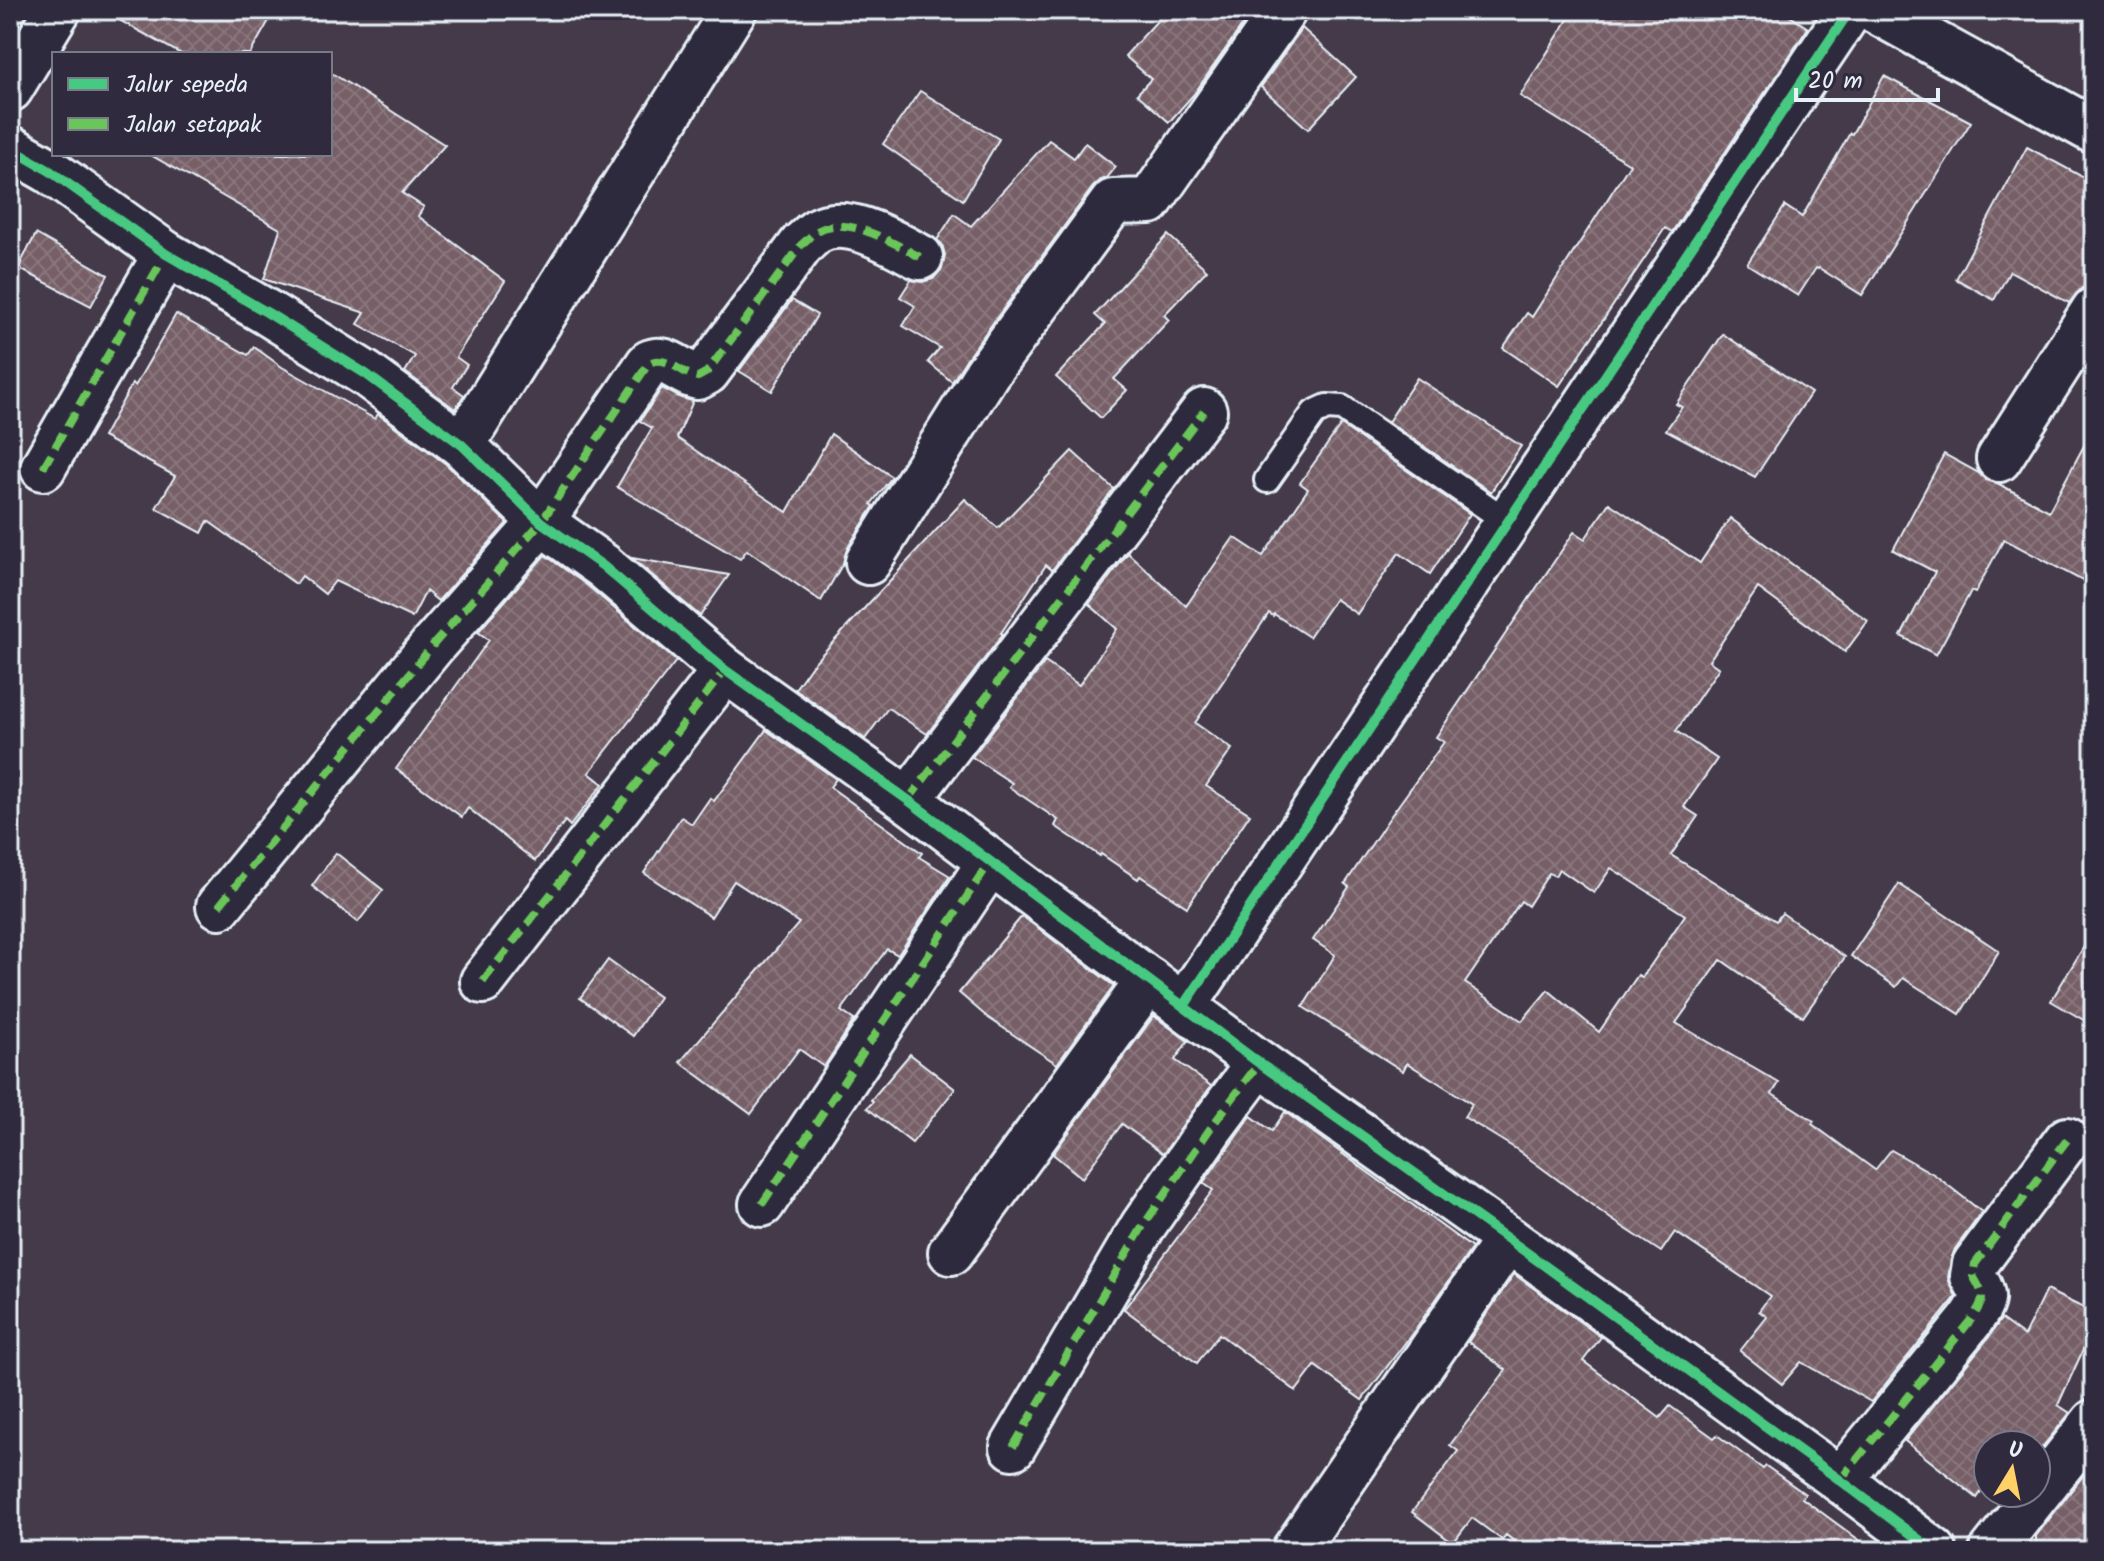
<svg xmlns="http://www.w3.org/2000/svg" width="2104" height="1561" viewBox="0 0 2104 1561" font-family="Kalam,sans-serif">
<defs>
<pattern id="building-cross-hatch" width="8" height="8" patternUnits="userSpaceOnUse" patternTransform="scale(2)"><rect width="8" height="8" fill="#765e66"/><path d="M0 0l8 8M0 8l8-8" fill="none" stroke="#8a767d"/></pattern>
</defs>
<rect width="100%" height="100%" fill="#443a49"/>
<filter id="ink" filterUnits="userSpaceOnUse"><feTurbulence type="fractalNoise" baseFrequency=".0125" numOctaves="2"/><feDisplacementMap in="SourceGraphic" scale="16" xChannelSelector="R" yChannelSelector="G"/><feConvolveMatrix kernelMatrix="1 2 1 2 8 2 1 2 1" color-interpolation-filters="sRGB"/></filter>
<g filter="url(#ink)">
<!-- building -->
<g fill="url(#building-cross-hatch)" stroke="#e8f1f8" stroke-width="2" fill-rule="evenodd">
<polygon points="101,10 275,10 250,54 181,54"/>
<polygon points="1167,10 1253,10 1194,94 1169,122 1137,94 1151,79 1125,56"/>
<polygon points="1574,10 1781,10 1808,28 1672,232 1665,228 1559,386 1503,348 1527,313 1532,317 1630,164 1520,96"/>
<polygon points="1302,28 1356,77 1308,129 1261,87"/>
<polygon points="330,72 445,145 402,193 424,207 418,216 505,281 456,357 467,365 453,387 464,395 455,409 405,372 415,356 358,324 365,313 264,279 280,229 149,154 330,154"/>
<polygon points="1884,76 1971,122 1862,295 1819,268 1818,269 1816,268 1798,296 1747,264 1785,206 1802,217 1850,133 1852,134"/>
<polygon points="920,91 999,139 963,200 883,144"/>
<polygon points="1049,140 1074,158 1085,143 1116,167 1107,178 1101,180 1093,187 967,358 952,382 928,362 940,348 903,326 915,306 900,297 911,280 922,282 933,279 942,269 945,255 942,244 937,240 954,214 971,226"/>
<polygon points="2027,147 2094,183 2094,285 2082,288 2069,303 2010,271 1994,300 1956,279"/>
<polygon points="36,234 108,275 91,306 18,268"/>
<polygon points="1168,235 1207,270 1164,315 1169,320 1114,379 1127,390 1101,418 1056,377 1105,324 1095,315"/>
<polygon points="792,300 817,315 772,391 739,371"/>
<polygon points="176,314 248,355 254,347 282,367 375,419 378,414 446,464 507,523 438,601 426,591 412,618 335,581 325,594 302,576 296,584 208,521 202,533 156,508 175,476 103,437 132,384 135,386"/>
<polygon points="1723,334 1811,393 1755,477 1666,430 1682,407 1676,404"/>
<polygon points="1417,378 1521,446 1491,492 1388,422"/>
<polygon points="662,388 681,398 693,401 677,438 787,512 831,434 892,477 871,504 874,506 847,549 843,563 821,601 747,550 740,559 617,487 652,428 640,421"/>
<polygon points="1341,425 1470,514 1430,574 1399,553 1357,614 1335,599 1309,637 1274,614 1273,616 1269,613 1195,723 1232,749 1206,786 1250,814 1187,907 1140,876 1138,879 1101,854 1100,856 1055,826 1058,820 1009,787 1012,783 972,757 1045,662 1079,685 1117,629 1089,604 1128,553 1186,606 1234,537 1263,556 1308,489 1300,483"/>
<polygon points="2094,427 2094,587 2004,539 1975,593 1971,591 1936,655 1901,636 1935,572 1893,550 1944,454 1979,473 1986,480 1999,484 2049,511"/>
<polygon points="1072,451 1114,489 1052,570 1046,565 1001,633 1003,634 927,734 888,708 865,739 795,689 812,665 965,499 998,528"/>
<path d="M1609,503L1700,563L1730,518L1868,621L1845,652L1758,588L1709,661L1719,668L1676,731L1717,759L1684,807L1698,816L1671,855L1776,921L1782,913L1845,957L1803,1017L1721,960L1676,1023L1779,1083L1772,1094L1814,1121L1812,1124L1875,1170L1891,1150L1935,1175L1982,1212L1955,1249L1951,1259L1948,1278L1956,1297L1871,1402L1801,1362L1782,1384L1740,1351L1767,1317L1759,1311L1770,1296L1675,1232L1661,1252L1611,1219L1516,1149L1464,1117L1472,1104L1407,1063L1403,1071L1303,1007L1335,955L1313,940L1349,887L1345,884L1390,817L1444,742L1436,737L1574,532L1585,539ZM1611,868L1685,915L1642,978L1638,975L1599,1032L1548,990L1522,1021L1465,983L1521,901L1528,906L1549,873L1555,876L1559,869L1594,893Z"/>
<polygon points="545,555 588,586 676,661 589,773 603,784 570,826 565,821 535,861 468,808 462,817 396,769 489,640 478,632"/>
<polygon points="632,558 729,575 700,616"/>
<polygon points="766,730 836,779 830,787 922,853 919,857 950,876 898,955 887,949 841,1011 854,1020 824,1067 799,1049 751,1114 680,1062 799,923 734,881 711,917 644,873 681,817 692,824 710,798 714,801"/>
<polygon points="336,853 383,890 358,922 312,886"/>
<polygon points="1899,884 1999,951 1960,1014 1903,978 1896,987 1851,956"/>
<polygon points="1022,916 1114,986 1057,1064 987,1017 959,993"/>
<polygon points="2094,930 2094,1026 2051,1001"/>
<polygon points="608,960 659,997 633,1036 580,998"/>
<polygon points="1154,1016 1188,1041 1175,1060 1211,1086 1163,1154 1122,1124 1082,1178 1053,1154"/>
<polygon points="910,1054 955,1089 912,1143 867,1108 873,1102 871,1100"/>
<polygon points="1285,1112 1472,1248 1414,1331 1362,1400 1315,1366 1296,1391 1219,1334 1197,1363 1124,1309 1213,1190 1203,1183 1251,1116 1272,1131"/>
<polygon points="1514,1274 1601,1337 1583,1361 1660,1418 1670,1406 1714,1438 1717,1435 1763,1469 1766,1466 1805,1494 1802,1498 1874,1551 1527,1551 1506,1535 1502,1540 1472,1518 1453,1543 1412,1512 1458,1451 1450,1445 1506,1370 1468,1342"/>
<polygon points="2046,1290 2094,1313 2094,1326 2058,1405 2070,1413 2036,1455 2036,1445 1988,1445 1988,1485 1987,1484 1977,1498 1905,1441 1989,1337 2001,1319 2024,1336"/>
<polygon points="2094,1462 2094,1551 2036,1551 2036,1536"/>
</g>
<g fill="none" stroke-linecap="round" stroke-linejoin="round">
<defs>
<polyline id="service" points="1267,480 1314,413 1327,407 1342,408 1508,522"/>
<g id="minor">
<polyline points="10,89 58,10"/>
<polyline points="10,148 50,171 166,254 268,313 366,374 462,445 541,522 603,566 725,670 908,800 1259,1063 1508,1239 1840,1480 1934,1551"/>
<polyline points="462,445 734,10"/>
<polyline points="1999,459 2094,310"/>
<polyline points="43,468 166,254"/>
<polyline points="868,562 987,373 1113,202 1150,201 1284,10"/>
<polyline points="908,800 1204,411"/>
<path d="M219,906L433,645L541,522L649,363C667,354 680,374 698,377L707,372L802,244C807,240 812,234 817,231C847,214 893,243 920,257"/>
<polyline points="483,981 725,670"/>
<polyline points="1184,1006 1850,10"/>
<polyline points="762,1204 990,862"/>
<polyline points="951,1252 1149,980"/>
<polyline points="1013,1447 1143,1226 1212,1126 1259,1063"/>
<path d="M1840,1480L1970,1321C1984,1300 1987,1299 1973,1276L1975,1264L2067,1140"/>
<polyline points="1294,1551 1508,1239"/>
<polyline points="1992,1551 2094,1422"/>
</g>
<polyline id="tertiary" points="1874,10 2094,131"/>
</defs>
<!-- service casing -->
<use href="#service" stroke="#e8f1f8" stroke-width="30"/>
<!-- minor casing -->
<use href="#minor" stroke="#e8f1f8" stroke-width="50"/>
<!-- tertiary casing -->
<use href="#tertiary" stroke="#e8f1f8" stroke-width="50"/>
<!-- service -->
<use href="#service" stroke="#2f2a3d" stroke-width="24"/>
<!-- minor -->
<use href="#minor" stroke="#2f2a3d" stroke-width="44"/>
<!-- tertiary -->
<use href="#tertiary" stroke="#2f2a3d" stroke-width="44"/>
<!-- quiet -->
<g stroke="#6ac65a" stroke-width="8" stroke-dasharray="16 8" stroke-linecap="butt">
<polyline points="43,468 166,254"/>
<polyline points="908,800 1204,411"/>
<path d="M219,906L433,645L541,522L649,363C667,354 680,374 698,377L707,372L802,244C807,240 812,234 817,231C847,214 893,243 920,257"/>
<polyline points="483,981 725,670"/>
<polyline points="762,1204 990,862"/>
<polyline points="1013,1447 1143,1226 1212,1126 1259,1063"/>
<path d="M1840,1480L1970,1321C1984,1300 1987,1299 1973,1276L1975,1264L2067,1140"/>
</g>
<defs>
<g id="cycleway">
<polyline points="10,148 50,171 166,254 268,313 366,374 462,445 541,522 603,566 725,670 908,800 1259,1063 1508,1239 1840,1480 1934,1551"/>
<polyline points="1184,1006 1850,10"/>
</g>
</defs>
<!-- cycleway casing -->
<use href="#cycleway" stroke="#2f2a3d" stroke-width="15"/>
<!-- cycleway -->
<use href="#cycleway" stroke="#46c982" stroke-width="10"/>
</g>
</g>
<!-- margin -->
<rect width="2104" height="1561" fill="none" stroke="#2f2a3d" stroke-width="40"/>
<rect x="20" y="20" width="2064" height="1521" fill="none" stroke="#e8f1f8" stroke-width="3" filter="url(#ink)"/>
<!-- legend -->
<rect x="52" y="52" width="280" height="104" fill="#2f2a3d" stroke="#797a88" stroke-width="2"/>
<rect x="68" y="78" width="40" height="12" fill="#46c982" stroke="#797a88" stroke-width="2"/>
<text x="124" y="92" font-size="24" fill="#e8f1f8">Jalur sepeda</text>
<rect x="68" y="118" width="40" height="12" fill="#6ac65a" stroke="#797a88" stroke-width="2"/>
<text x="124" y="132" font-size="24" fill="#e8f1f8">Jalan setapak</text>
<!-- north arrow -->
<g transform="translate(2012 1469) rotate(10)"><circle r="38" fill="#2f2a3d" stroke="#797a88" stroke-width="2"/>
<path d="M0-6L14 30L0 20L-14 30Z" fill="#ffd166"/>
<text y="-12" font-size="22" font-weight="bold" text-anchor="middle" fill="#e8f1f8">U</text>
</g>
<!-- scale -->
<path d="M1796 88v12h142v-12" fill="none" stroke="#e8f1f8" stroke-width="4"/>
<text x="1808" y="88" font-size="24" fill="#e8f1f8" stroke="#2f2a3d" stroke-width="6" paint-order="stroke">20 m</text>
</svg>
